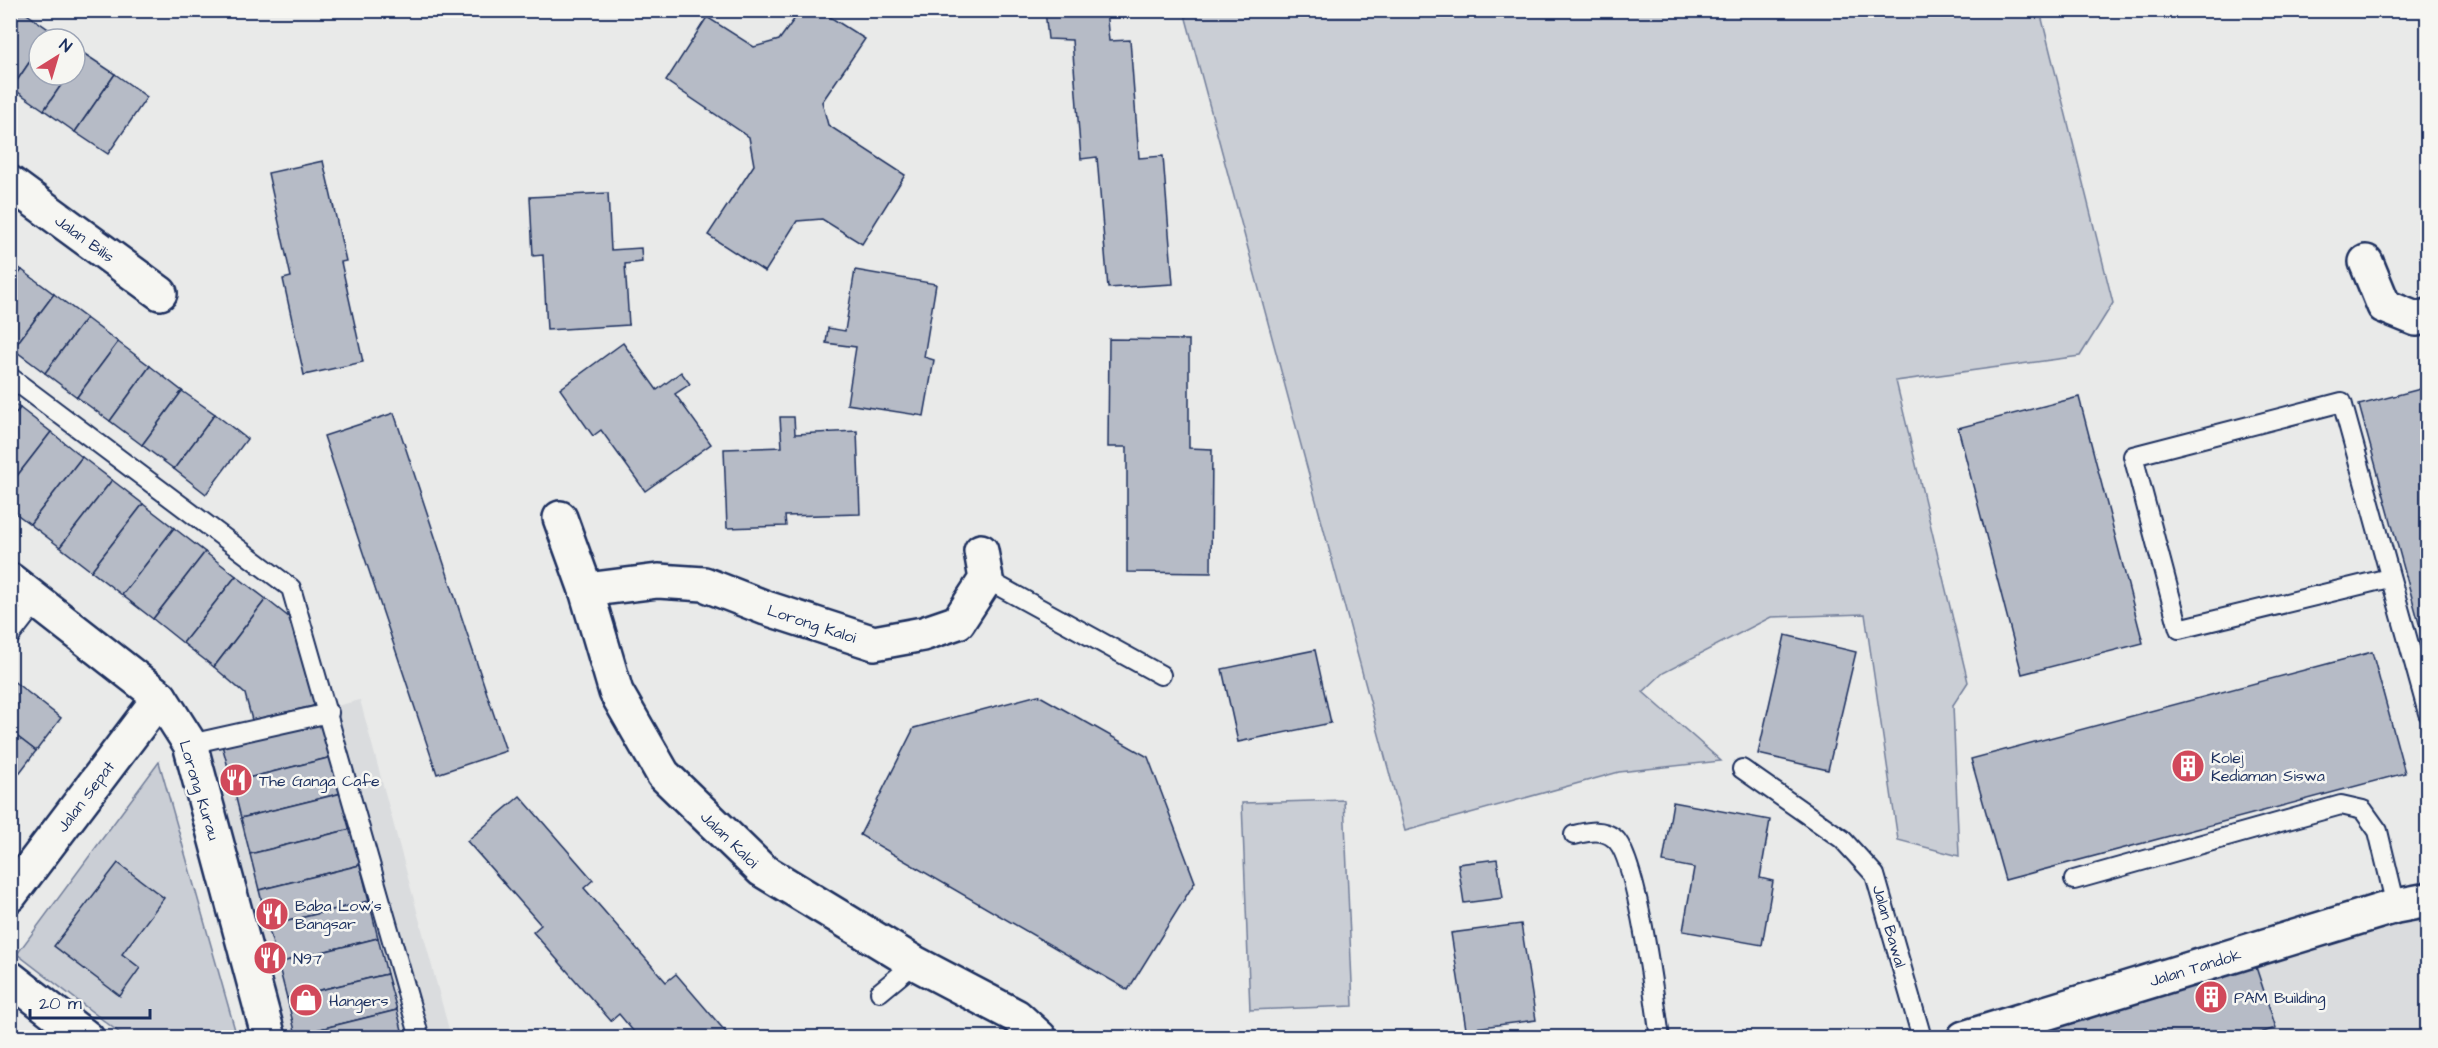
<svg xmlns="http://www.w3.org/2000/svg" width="2438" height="1048" viewBox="0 0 2438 1048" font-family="'Architects Daughter',sans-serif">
<rect width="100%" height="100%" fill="#e9eae9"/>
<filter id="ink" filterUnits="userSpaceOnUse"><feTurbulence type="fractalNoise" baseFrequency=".0167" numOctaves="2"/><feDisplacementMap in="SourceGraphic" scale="12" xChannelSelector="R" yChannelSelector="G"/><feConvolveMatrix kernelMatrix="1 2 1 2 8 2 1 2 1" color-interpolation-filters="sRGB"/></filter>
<g filter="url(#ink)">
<!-- built -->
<g fill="#dadcde">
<polygon points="360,700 451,1037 283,1037 207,739"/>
<polygon points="2427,918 2427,1037 2001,1038 2406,922"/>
</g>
<!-- green -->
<g fill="#caced5" stroke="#727e9a" stroke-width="1.5">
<polygon points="1184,11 2040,11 2113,303 2080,356 1896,381 1968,682 1953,705 1959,856 1898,840 1865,614 1771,617 1663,673 1643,692 1721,761 1619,772 1405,831"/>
<polygon points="159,762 237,1037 125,1037 17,954"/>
<polygon points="1344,800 1353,1006 1250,1010 1242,803"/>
</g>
<!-- building -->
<g fill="#b6bbc6" stroke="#1b2f5e" stroke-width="1.5">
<polygon points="18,10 21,10 51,31 45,39 39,39 39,48 12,88 10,21"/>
<polygon points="801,10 819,10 865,39 822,102 828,125 905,175 862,244 822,219 797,221 765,272 708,235 754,165 749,137 666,81 707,17 754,47 779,40"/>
<polygon points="1045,10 1106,10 1109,41 1130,40 1139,158 1163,156 1173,284 1108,288 1097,157 1081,159 1072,40 1048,39"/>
<polygon points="39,48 39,75 68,75 44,110 12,88"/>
<polygon points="83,53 115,74 75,132 44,110 68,75 75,75 75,64"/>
<polygon points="115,74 147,97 108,154 75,132"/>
<polygon points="323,161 346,261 341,262 363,362 304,375 283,279 291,277 268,173"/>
<polygon points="608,193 611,250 641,248 642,262 625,264 629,325 547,330 543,255 533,256 530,197"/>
<polygon points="10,262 22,270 10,285"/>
<polygon points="22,270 54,294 13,349 10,347 10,285"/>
<polygon points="855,270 936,284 924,357 934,360 924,416 847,404 856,347 826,343 828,328 845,331"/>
<polygon points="54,294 86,318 45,373 13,349"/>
<polygon points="86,318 118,342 77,397 45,373"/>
<polygon points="1109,339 1189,340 1189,448 1212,449 1211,573 1127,572 1127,447 1108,447"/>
<polygon points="118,342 150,366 110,421 77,397"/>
<polygon points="623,343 657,390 681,372 690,384 675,394 711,444 645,491 601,430 593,436 560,389"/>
<polygon points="150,366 182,391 142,445 110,421"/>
<polygon points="2428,387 2428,656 2359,405"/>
<polygon points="182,391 215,414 174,469 142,445"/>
<polygon points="2079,397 2143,643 2022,674 1958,428"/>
<polygon points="10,401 20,408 10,421"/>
<polygon points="20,408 51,432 10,485 10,421"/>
<polygon points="394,413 506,751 437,774 324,436"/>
<polygon points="215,414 247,439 206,494 174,469"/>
<polygon points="780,417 794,417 795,434 857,431 860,514 785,516 786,526 727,528 724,449 782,447"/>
<polygon points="51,432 82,457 30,524 10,509 10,485"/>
<polygon points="82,457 112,480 60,547 30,524"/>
<polygon points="112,480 143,504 91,571 60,547"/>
<polygon points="143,504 174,528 122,595 91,571"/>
<polygon points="174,528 205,552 153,619 122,595"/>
<polygon points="205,552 236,576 183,643 153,619"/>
<polygon points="236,576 266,599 214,667 183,643"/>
<polygon points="266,599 295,622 318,705 252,720 245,694 214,667"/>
<polygon points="1785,635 1856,652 1828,770 1758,754"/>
<polygon points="1315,650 1331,723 1238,742 1222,669"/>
<polygon points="2372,652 2405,773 2005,880 1971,759"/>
<polygon points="12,680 61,718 36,751 10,731"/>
<polygon points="1038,695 1148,757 1195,882 1128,990 860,835 914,728"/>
<polygon points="323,721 332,757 232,782 222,745"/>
<polygon points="10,731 36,751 11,784 10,784"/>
<polygon points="332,757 342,793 241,818 232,782"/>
<polygon points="342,793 351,829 250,854 241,818"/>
<polygon points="520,796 593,880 584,888 666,982 676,974 731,1038 639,1038 619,1014 611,1021 533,932 541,925 467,841"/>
<polygon points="1673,802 1770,820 1760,878 1773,881 1762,945 1683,931 1694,868 1663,862"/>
<polygon points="351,829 360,865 259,890 250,854"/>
<polygon points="1497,859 1503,898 1464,903 1458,864"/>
<polygon points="118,863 164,898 122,954 140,968 120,996 54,946"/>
<polygon points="360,865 369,901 268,926 259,890"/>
<polygon points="369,901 378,938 278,963 268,926"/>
<polygon points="1521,924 1536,1020 1466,1029 1451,933"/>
<polygon points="378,938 387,974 287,998 278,963"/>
<polygon points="2256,967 2276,1028 2244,1038 2023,1038"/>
<polygon points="387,974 397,1010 296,1035 287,998"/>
<polygon points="397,1010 404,1038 297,1038 296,1035"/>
</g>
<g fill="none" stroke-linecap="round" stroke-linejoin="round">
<defs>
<g id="lane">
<polyline points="10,377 291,588 420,1038"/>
<polyline points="2389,578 2179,629 2133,456 2342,402 2428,713"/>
<polyline points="986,579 1161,675"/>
<polyline points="10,636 37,601"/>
<polyline points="190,744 329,713"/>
<polyline points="1742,769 1842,839 1875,875 1922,1038"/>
<path d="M1574,835C1588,832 1601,828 1614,838C1637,855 1655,1003 1660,1038"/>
<polyline points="2074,880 2341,805 2363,810 2378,831 2396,906"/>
<polyline points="880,992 915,963"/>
</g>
<g id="street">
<polyline points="10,183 160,293"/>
<polyline points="2366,262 2384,306 2416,319 2428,316"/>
<polyline points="560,518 586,590 616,692 663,774 762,870 915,963 1016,1016 1040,1038"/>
<polyline points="10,580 160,697 190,744 269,1038"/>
<polyline points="586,590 658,581 704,584 766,608 874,643 923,634 958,622 986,579 981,551"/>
<polyline points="10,895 160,697"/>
<polyline points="10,978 87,1038"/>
<polyline points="1964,1038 2396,906 2428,900"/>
</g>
</defs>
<!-- lane casing -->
<use href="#lane" stroke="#1b2f5e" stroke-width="22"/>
<!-- street casing -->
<use href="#street" stroke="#1b2f5e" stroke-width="38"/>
<!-- lane -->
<use href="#lane" stroke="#f6f6f2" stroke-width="18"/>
<!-- street -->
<use href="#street" stroke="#f6f6f2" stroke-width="33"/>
</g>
</g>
<!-- icons -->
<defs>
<symbol id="building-disc" viewBox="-11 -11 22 22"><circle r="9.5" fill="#d1495b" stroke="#f6f6f2"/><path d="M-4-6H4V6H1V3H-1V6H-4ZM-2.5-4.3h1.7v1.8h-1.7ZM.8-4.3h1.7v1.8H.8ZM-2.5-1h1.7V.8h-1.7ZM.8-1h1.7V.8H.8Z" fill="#fff"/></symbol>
<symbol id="restaurant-disc" viewBox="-11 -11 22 22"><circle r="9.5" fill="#d1495b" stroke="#f6f6f2"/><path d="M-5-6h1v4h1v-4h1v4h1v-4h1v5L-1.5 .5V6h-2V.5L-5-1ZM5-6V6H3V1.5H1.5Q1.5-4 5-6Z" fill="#fff"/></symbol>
<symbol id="shop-disc" viewBox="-11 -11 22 22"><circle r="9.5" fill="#d1495b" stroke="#f6f6f2"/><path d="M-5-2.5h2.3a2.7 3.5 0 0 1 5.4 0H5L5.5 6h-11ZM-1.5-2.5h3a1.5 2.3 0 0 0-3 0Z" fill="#fff"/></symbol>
</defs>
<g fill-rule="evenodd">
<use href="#building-disc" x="2169" y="747" width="38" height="38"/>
<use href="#restaurant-disc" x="217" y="761" width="38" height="38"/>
<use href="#restaurant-disc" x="253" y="895" width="38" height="38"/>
<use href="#restaurant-disc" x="251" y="939" width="38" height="38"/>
<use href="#building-disc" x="2192" y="978" width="38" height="38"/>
<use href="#shop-disc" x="287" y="981" width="38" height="38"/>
</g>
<g text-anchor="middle" stroke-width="5" stroke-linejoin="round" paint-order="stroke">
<!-- street labels -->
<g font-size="16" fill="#1b2f5e" stroke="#f6f6f2">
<text transform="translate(85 238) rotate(36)" y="6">Jalan Bilis</text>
<text transform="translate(812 623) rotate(18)" y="6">Lorong Kaloi</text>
<text transform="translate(200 790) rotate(73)" y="6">Lorong Kurau</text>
<text transform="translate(85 796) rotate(-53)" y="6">Jalan Sepat</text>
<text transform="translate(730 839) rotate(44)" y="6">Jalan Kaloi</text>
<text transform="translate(1890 926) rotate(74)" y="6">Jalan Bawal</text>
<text transform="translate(2195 967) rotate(-17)" y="6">Jalan Tandok</text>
</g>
<!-- poi labels -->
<g font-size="16" fill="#1b2f5e" stroke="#f6f6f2" text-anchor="start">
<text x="2211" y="763">Kolej<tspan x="2211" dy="18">Kediaman Siswa</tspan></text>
<text x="259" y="786">The Ganga Cafe</text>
<text x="295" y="911">Baba Low's<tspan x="295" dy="18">Bangsar</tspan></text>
<text x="293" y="964">N97</text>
<text x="2234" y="1003">PAM Building</text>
<text x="329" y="1006">Hangers</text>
</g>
</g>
<!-- margin -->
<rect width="2438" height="1048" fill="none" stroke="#f6f6f2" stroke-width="36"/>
<rect x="18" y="18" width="2402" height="1012" fill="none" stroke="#1b2f5e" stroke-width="2" filter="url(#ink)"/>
<!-- north arrow -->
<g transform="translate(57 57) rotate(37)"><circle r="28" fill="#f6f6f2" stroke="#9ea6b7" stroke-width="1.5"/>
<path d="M0-4.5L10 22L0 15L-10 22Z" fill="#d1495b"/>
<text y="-9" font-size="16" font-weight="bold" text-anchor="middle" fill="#1b2f5e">N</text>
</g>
<!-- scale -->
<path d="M30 1009v9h120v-9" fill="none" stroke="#1b2f5e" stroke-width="3"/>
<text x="39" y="1009" font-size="18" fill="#1b2f5e" stroke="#f6f6f2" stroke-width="4.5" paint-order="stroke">20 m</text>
</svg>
